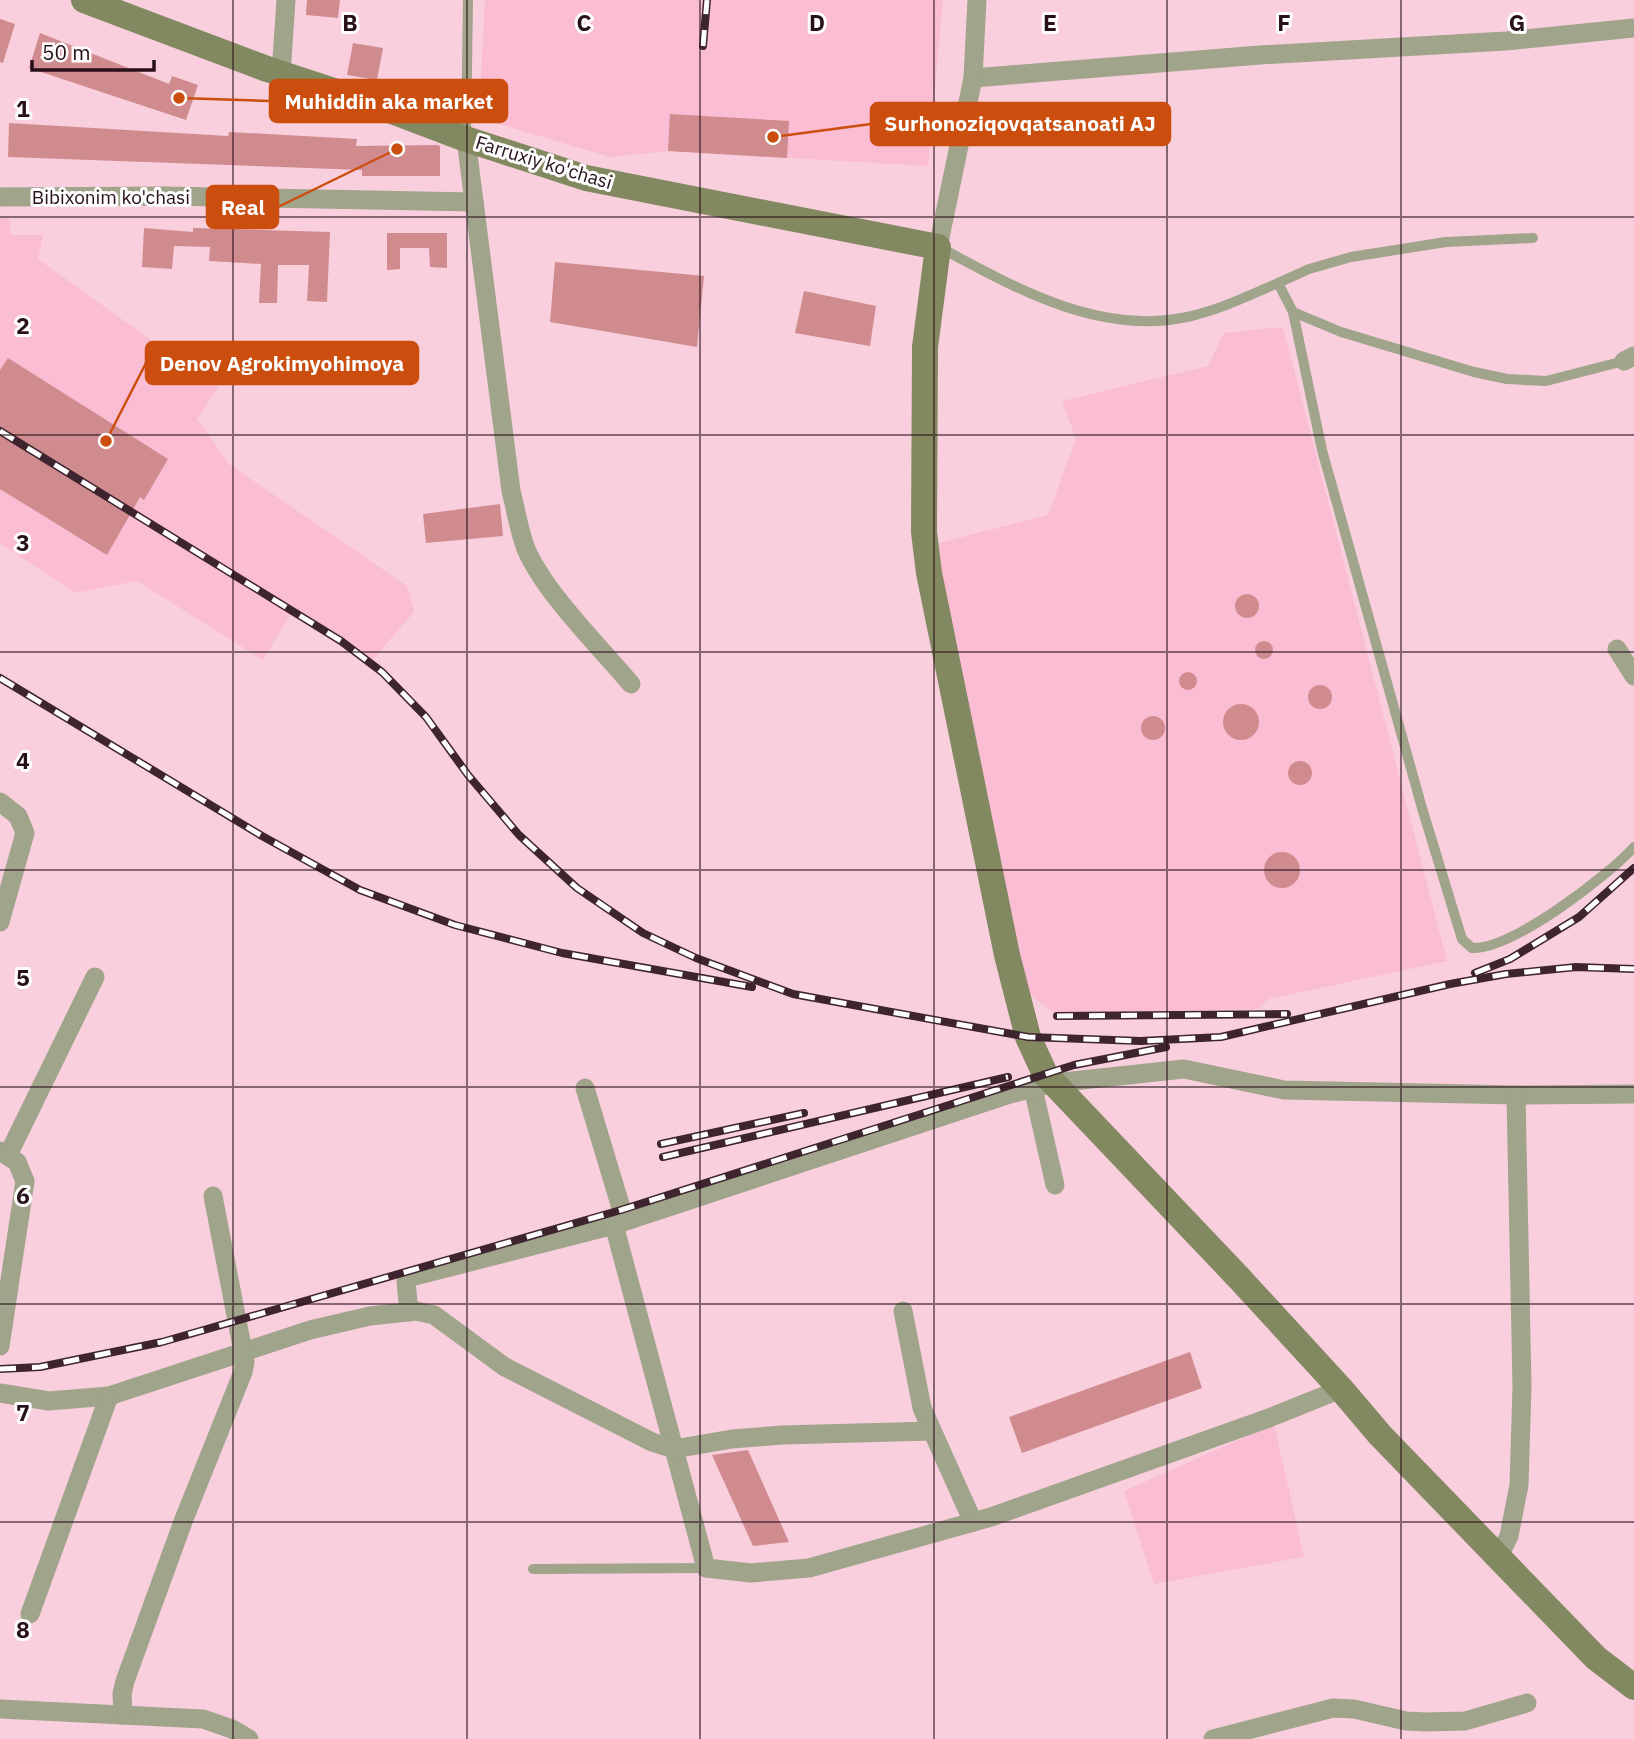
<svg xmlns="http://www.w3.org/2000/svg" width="1634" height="1739" viewBox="0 0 1634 1739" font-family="'IBM Plex Sans',sans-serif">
<rect width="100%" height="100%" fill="#f9cfdd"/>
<!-- built -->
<g fill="#fabdd3">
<polygon points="485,0 943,0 928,166 668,151 610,157 479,118"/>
<polygon points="0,218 9,218 11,235 43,235 38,259 218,388 197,419 229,464 407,586 414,612 368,665 291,613 263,660 137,581 76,593 0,543"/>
<polygon points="1283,327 1447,961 1269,999 1258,1009 1055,1014 1019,986 931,545 1048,515 1076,439 1062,401 1208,366 1224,333"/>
<polygon points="1274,1424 1304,1557 1154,1584 1124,1491"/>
</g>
<!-- building -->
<g fill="#d08b8f">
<polygon points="307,0 340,0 338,18 306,15"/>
<polygon points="0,19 15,24 3,63 0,62"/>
<polygon points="40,33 169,84 172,76 198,85 186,120 29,68"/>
<polygon points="353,43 383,48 377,80 347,75"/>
<polygon points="670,114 789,121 787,158 668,151"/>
<polygon points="9,123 228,136 229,132 357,139 356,146 437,145 440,146 440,176 362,176 362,170 8,157"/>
<polygon points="144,228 193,232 193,228 330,232 327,302 307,301 309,265 278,265 277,303 259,303 261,264 209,261 210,247 174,246 172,269 142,267"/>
<polygon points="387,233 447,233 447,268 430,267 429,248 400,248 400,269 387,270"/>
<polygon points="555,262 704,276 697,347 550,322"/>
<polygon points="804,291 876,306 870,346 795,333"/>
<polygon points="8,358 168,459 144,500 140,497 107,555 0,489 0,370"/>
<polygon points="500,504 503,536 426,543 423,514"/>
<circle cx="1247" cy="606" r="12"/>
<circle cx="1264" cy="650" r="9"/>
<circle cx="1188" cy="681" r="9"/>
<circle cx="1320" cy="697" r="12"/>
<circle cx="1241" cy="722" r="18"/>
<circle cx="1153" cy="728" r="12"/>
<circle cx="1300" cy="773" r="12"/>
<circle cx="1282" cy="870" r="18"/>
<polygon points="1190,1352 1202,1388 1022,1453 1009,1417"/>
<polygon points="748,1450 789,1542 753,1546 712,1455"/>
</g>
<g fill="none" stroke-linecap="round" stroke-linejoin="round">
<!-- lane -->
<g stroke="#9fa48a" stroke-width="10">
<polyline points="466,136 468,0"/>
<path d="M939,247C1014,287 1098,336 1187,317C1219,310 1248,296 1278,283L1293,312L1341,332L1474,372L1507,379L1546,381L1624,361"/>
<polyline points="1278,283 1309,269 1351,257 1446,242 1533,238"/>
<path d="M1293,312L1322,450L1422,808L1462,939L1472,948C1511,950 1607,877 1634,847"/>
<polyline points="533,1569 706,1568"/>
</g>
<!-- street -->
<g stroke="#9fa48a" stroke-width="19">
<polyline points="281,74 286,0"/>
<polyline points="973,78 1260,55 1506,41 1634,28"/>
<path d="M466,139L511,491C516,510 519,531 526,549C545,593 599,646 631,684"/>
<polyline points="0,197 165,196 474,202"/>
<polyline points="938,247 973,78 977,0"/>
<polyline points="1624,361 1634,356"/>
<polyline points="1617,649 1634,676"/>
<polyline points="0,802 18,816 25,833 0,922"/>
<polyline points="585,1088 625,1221"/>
<polyline points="1033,1088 1055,1185"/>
<polyline points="0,1151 17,1162 25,1181 0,1346"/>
<polyline points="8,1155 95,977"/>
<polyline points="903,1311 922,1408 973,1522"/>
<polyline points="409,1312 406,1282 411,1277 614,1225"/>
<polyline points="1341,1389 1269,1418 991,1517 809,1568 751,1573 706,1568 614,1225 1010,1094 1054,1083 1184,1069 1284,1090 1516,1095 1634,1094"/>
<polyline points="0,1393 49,1401 109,1396 310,1330 370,1316 416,1311 434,1315 505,1367 652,1442 674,1449 732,1439 782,1435 932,1431"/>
<polyline points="1498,1558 1509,1536 1519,1485 1522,1387 1516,1095"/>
<polyline points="30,1614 109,1396"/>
<polyline points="0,1709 203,1719 232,1729 249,1739"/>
<polyline points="123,1715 122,1694 125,1681 184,1519 243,1372 245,1362 213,1196"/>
<polyline points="1213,1739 1333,1708 1354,1709 1406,1721 1427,1722 1465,1721 1527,1703"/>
</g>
<!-- secondary -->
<polyline stroke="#828961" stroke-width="26" points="84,0 267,69 371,103 466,139 586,178 938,247 925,347 924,532 929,573 1007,955 1028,1037 1045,1074 1239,1278 1341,1389 1380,1435 1596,1658 1634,1687"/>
<defs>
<g id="rail">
<polyline points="703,46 707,0"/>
<polyline points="0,431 341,641 382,672 426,717 468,775 519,835 577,888 643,933 696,958 793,994 1028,1037 1141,1041 1221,1037 1450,984 1506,974 1576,967 1634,969"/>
<polyline points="0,678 262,836 360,890 455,925 562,953 752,987"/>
<polyline points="1475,973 1510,959 1579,917 1634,868"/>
<polyline points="1057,1016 1287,1014"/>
<polyline points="661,1144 804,1113"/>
<polyline points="663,1157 1008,1077"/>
<polyline points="0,1369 40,1367 162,1342 621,1210 1074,1065 1166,1047"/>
</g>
</defs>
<!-- rail casing -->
<use href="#rail" stroke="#3e242e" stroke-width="8"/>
<!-- rail -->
<use href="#rail" stroke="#fdfdfd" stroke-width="5" stroke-dasharray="16" stroke-linecap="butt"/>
</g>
<!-- grid -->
<path fill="none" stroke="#28101a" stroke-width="2" stroke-opacity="0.55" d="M233,0V1739M467,0V1739M700,0V1739M934,0V1739M1167,0V1739M1401,0V1739M0,217H1634M0,435H1634M0,652H1634M0,870H1634M0,1087H1634M0,1304H1634M0,1522H1634"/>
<g text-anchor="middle" stroke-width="6" stroke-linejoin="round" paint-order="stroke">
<!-- street labels -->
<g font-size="19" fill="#28101a" stroke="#fdfdfd">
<text transform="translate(544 162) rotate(17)" y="7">Farruxiy ko'chasi</text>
<text x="111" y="204">Bibixonim ko'chasi</text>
</g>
</g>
<g font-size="23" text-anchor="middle" font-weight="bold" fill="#28101a" stroke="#fdfdfd" stroke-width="6" stroke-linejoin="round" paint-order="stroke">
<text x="350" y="31">B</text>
<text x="584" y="31">C</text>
<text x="817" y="31">D</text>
<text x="1050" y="31">E</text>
<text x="1284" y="31">F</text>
<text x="1517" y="31">G</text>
<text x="23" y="117">1</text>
<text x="23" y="334">2</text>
<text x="23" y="551">3</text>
<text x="23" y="769">4</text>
<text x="23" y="986">5</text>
<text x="23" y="1204">6</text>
<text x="23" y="1421">7</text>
<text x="23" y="1638">8</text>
</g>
<!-- callouts -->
<path fill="none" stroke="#cb4e0e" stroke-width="2.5" d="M179 98L270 101M773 137L871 124M397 149L278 207M106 441L146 363"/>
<g fill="#cb4e0e" stroke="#fdfdfd" stroke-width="2.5">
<circle cx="179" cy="98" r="7"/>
<circle cx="773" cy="137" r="7"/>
<circle cx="397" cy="149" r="7"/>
<circle cx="106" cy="441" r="7"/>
</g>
<g fill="#cb4e0e" stroke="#cb4e0e" stroke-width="2.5">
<rect x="270" y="80" width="237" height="42" rx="7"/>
<rect x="871" y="103" width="299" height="42" rx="7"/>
<rect x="207" y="186" width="71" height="42" rx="7"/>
<rect x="146" y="342" width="272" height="42" rx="7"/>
</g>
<g font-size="21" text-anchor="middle" font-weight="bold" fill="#fff">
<text x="389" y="109">Muhiddin aka market</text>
<text x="1020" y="131">Surhonoziqovqatsanoati AJ</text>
<text x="243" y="215">Real</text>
<text x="282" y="371">Denov Agrokimyohimoya</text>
</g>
<!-- scale -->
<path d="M32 60v10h122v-10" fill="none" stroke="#28101a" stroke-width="3.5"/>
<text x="42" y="60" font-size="21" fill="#28101a" stroke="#fdfdfd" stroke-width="5" paint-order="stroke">50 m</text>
</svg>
